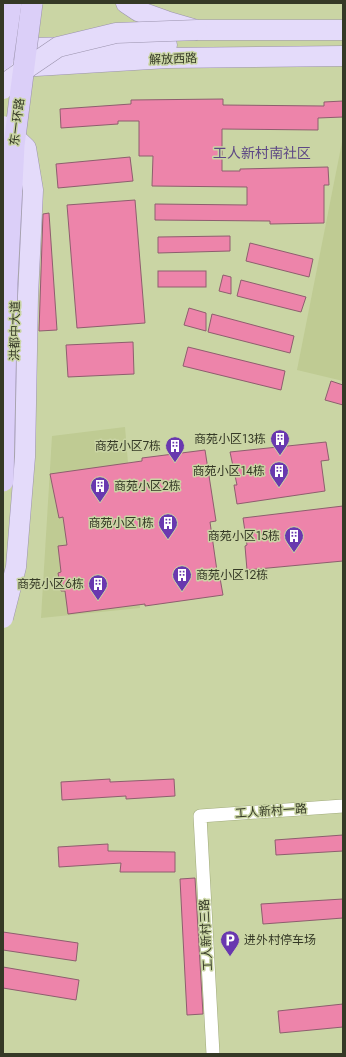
<svg xmlns="http://www.w3.org/2000/svg" width="346" height="1057" viewBox="0 0 346 1057" font-family="Jost,'Noto Sans SC',sans-serif">
<rect width="100%" height="100%" fill="#cad5a4"/>
<!-- built -->
<g fill="#bfcb93">
<polygon points="343,137 343,381 297,370"/>
<polygon points="125,427 140,608 41,618 52,436"/>
</g>
<!-- building -->
<g fill="#ed84aa" stroke="#8e5e6e">
<polygon points="223,99 223,105 324,106 324,102 343,101 343,117 318,118 318,130 222,129 222,171 240,171 240,169 328,167 329,185 324,185 324,223 270,224 270,221 155,220 155,204 247,205 247,187 152,186 153,156 139,156 139,121 118,121 118,124 61,128 60,109 131,104 131,100"/>
<polygon points="130,157 133,181 58,188 56,164"/>
<polygon points="135,200 145,323 77,328 67,205"/>
<polygon points="49,213 57,330 39,331 43,214"/>
<polygon points="230,236 230,251 158,253 158,237"/>
<polygon points="250,243 313,259 309,277 246,261"/>
<rect x="158" y="271" width="48" height="16"/>
<polygon points="223,275 231,277 231,294 219,291"/>
<polygon points="241,280 306,297 301,312 237,296"/>
<polygon points="189,308 206,313 206,331 184,325"/>
<polygon points="212,314 294,336 290,353 208,332"/>
<polygon points="133,342 134,374 68,377 66,345"/>
<polygon points="188,347 285,371 281,390 183,366"/>
<polygon points="331,381 343,385 343,405 325,400"/>
<polygon points="326,442 329,460 321,461 325,491 237,504 234,485 237,485 230,452"/>
<polygon points="205,450 216,521 210,522 218,578 220,578 223,595 145,606 145,604 68,614 65,591 61,591 58,573 61,572 58,546 67,545 63,517 59,518 50,474 142,461 142,458"/>
<polygon points="343,506 343,561 247,570 245,546 247,545 243,518"/>
<polygon points="110,779 110,782 174,779 175,796 126,799 126,796 62,800 61,782"/>
<polygon points="343,835 343,851 276,855 275,840"/>
<polygon points="108,844 108,851 175,852 175,872 120,872 121,863 59,867 58,847"/>
<polygon points="195,878 203,1014 187,1015 180,879"/>
<polygon points="343,899 343,918 263,924 261,904"/>
<polygon points="3,932 78,943 76,961 3,950"/>
<polygon points="3,967 79,980 76,1000 3,988"/>
<polygon points="343,1004 343,1027 280,1033 278,1011"/>
</g>
<g fill="none" stroke-linecap="round" stroke-linejoin="round">
<defs>
<polyline id="minor" points="213,1054 200,816 343,806"/>
<g id="primary">
<polyline points="126,3 138,11 166,21 197,30 343,30"/>
<polyline points="3,51 33,48 167,45"/>
<polyline points="3,68 167,58 343,56"/>
</g>
</defs>
<!-- minor casing -->
<use href="#minor" stroke="#a1ab7c" stroke-width="14"/>
<!-- primary casing -->
<use href="#primary" stroke="#9b93ad" stroke-width="21"/>
<!-- minor -->
<use href="#minor" stroke="#fff" stroke-width="13"/>
<!-- primary -->
<use href="#primary" stroke="#e4dbfa" stroke-width="20"/>
<defs>
<g id="primary-bridge">
<polyline points="3,89 11,79 58,47 116,33 197,30"/>
<polyline points="3,126 26,148 33,190 28,296 25,457 16,567 3,618"/>
</g>
<g id="trunk-bridge">
<polyline points="3,59 11,3"/>
<polyline points="3,481 7,283 14,145 32,3"/>
</g>
</defs>
<!-- primary-bridge casing -->
<use href="#primary-bridge" stroke="#9b93ad" stroke-width="21" stroke-linecap="butt"/>
<!-- trunk-bridge casing -->
<use href="#trunk-bridge" stroke="#9b93ad" stroke-width="22" stroke-linecap="butt"/>
<!-- primary-bridge -->
<use href="#primary-bridge" stroke="#e4dbfa" stroke-width="20"/>
<!-- trunk-bridge -->
<use href="#trunk-bridge" stroke="#dbcff8" stroke-width="21"/>
</g>
<!-- icons -->
<defs>
<symbol id="building-pin" viewBox="-11 -11 22 30"><path d="M0 17L-7.5 6A9.5 9.5 0 1 1 7.5 6Z" fill="#6938af" stroke="#cad5a4"/><path d="M-4-6H4V6H1V3H-1V6H-4ZM-2.5-4.3h1.7v1.8h-1.7ZM.8-4.3h1.7v1.8H.8ZM-2.5-1h1.7V.8h-1.7ZM.8-1h1.7V.8H.8Z" fill="#fff"/></symbol>
<symbol id="parking-pin" viewBox="-11 -11 22 30"><path d="M0 17L-7.5 6A9.5 9.5 0 1 1 7.5 6Z" fill="#6938af" stroke="#cad5a4"/><path d="M-3.5-5.5H1a3.5 3.5 0 0 1 0 7H-1V5.5H-3.5ZM-1-3.4V-.6H.8a1.4 1.4 0 0 0 0-2.8Z" fill="#fff"/></symbol>
</defs>
<g fill-rule="evenodd">
<use href="#building-pin" x="269" y="428" width="22" height="30"/>
<use href="#building-pin" x="164" y="435" width="22" height="30"/>
<use href="#building-pin" x="268" y="460" width="22" height="30"/>
<use href="#building-pin" x="89" y="475" width="22" height="30"/>
<use href="#building-pin" x="157" y="512" width="22" height="30"/>
<use href="#building-pin" x="283" y="525" width="22" height="30"/>
<use href="#building-pin" x="171" y="564" width="22" height="30"/>
<use href="#building-pin" x="87" y="573" width="22" height="30"/>
<use href="#parking-pin" x="219" y="929" width="22" height="30"/>
</g>
<g text-anchor="middle" stroke-width="3" stroke-linejoin="round" paint-order="stroke">
<!-- street labels -->
<g font-size="12" fill="#353926" stroke="#cad5a4">
<text transform="translate(173 59) rotate(-2)" y="4">解放西路</text>
<text transform="translate(17 122) rotate(-83)" y="4">东一环路</text>
<text transform="translate(15 331) rotate(-89)" y="4">洪都中大道</text>
<text transform="translate(271 811) rotate(-4)" y="4">工人新村一路</text>
<text transform="translate(206 935) rotate(-93)" y="4">工人新村三路</text>
</g>
<!-- poi labels -->
<g font-size="12" fill="#353926" stroke="#cad5a4" text-anchor="end">
<text x="266" y="443">商苑小区13栋</text>
<text x="161" y="450">商苑小区7栋</text>
<text x="265" y="475">商苑小区14栋</text>
<text x="114" y="490" text-anchor="start">商苑小区2栋</text>
<text x="154" y="527">商苑小区1栋</text>
<text x="280" y="540">商苑小区15栋</text>
<text x="196" y="579" text-anchor="start">商苑小区12栋</text>
<text x="84" y="588">商苑小区6栋</text>
<text x="244" y="944" text-anchor="start">进外村停车场</text>
</g>
<!-- quarter labels -->
<g font-size="14" fill="#5d4885" stroke="#cad5a4">
<text x="262" y="158">工人新村南社区</text>
</g>
</g>
<!-- border -->
<rect width="346" height="1057" fill="none" stroke="#353926" stroke-width="8"/>
</svg>
